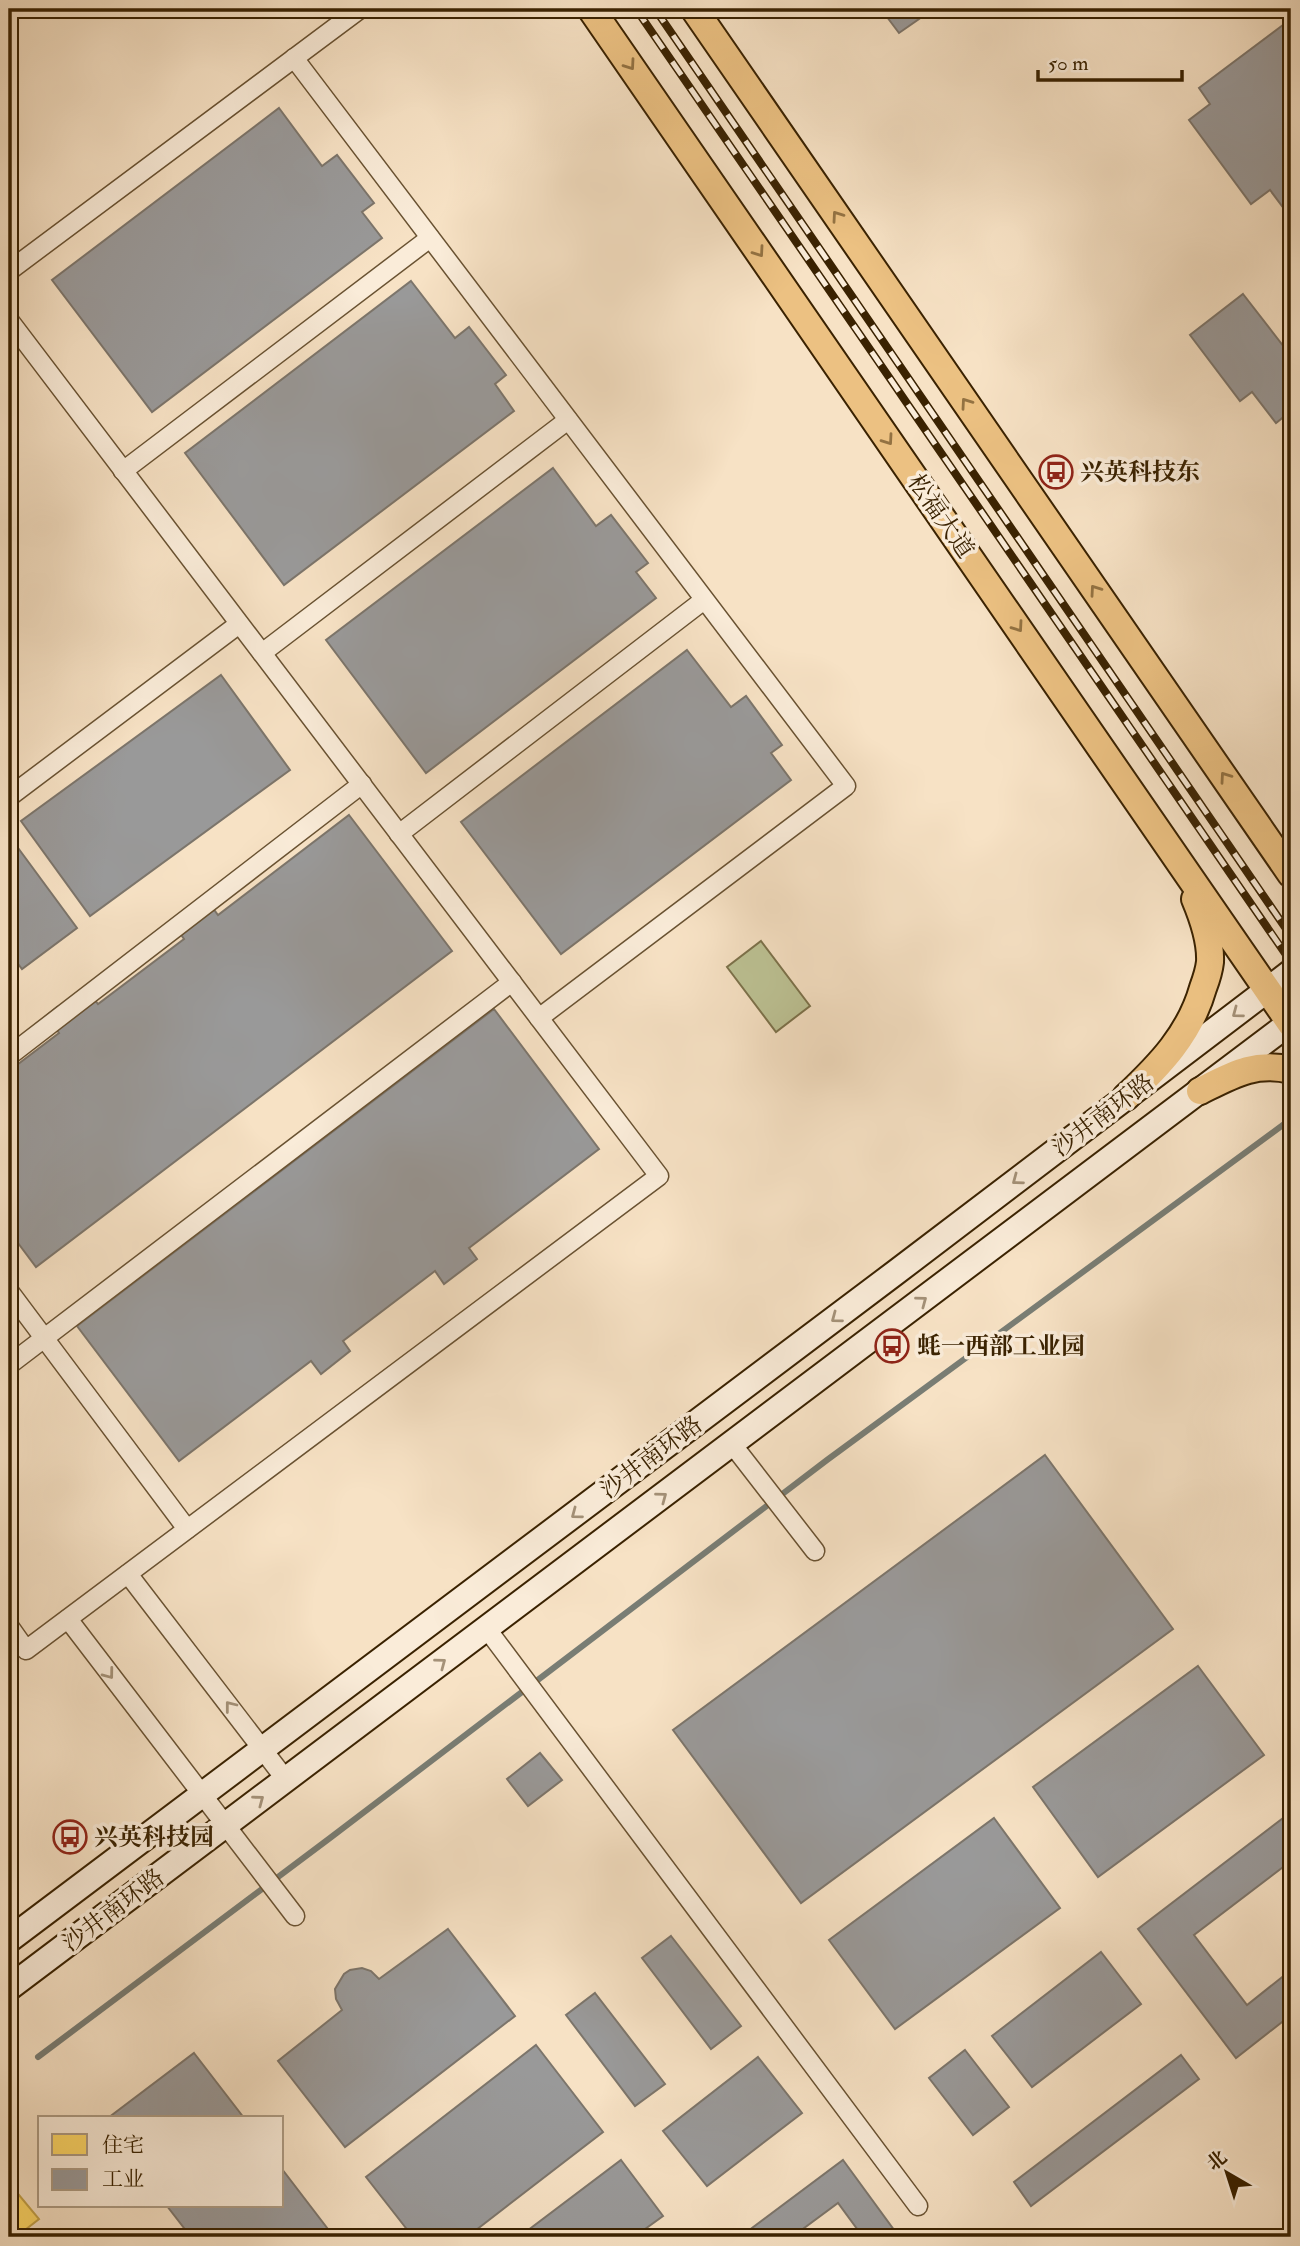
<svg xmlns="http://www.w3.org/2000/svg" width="1300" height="2246" viewBox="0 0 1300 2246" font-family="'IM FELL Double Pica','Noto Serif SC',serif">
<rect width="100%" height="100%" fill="#f7e2c5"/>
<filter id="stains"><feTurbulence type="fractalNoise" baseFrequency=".00286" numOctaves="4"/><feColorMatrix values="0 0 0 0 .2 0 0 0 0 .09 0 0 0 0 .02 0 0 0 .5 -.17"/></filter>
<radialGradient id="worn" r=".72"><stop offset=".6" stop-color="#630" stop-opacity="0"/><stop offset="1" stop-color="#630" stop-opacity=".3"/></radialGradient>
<!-- green -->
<polygon fill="#bdc395" stroke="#7c724b" stroke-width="2" points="761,941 810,1006 776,1032 727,967"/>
<!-- homes -->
<polygon fill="#ffd966" stroke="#c4a248" stroke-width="2" points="9,2183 39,2219 16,2237 9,2237"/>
<!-- industry -->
<g fill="#999" stroke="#7c756b" stroke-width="2">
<polygon points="881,9 911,9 919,19 899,33"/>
<polygon points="1291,19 1291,199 1282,206 1270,190 1251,204 1189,120 1210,104 1199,88"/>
<polygon points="279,108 322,166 337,155 374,203 362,212 382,238 152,412 52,280"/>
<polygon points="411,281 455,338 469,327 506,375 495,384 514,411 284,585 185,453"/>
<polygon points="1243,294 1291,356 1291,411 1276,423 1252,392 1240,401 1190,335"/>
<polygon points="553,468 596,526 611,515 648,563 636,572 656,598 426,773 326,640"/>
<polygon points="687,650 731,707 746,696 782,745 771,753 791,780 561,954 461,822"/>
<polygon points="221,675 290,770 90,916 21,821"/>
<polygon points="349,815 452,951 36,1267 9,1231 9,1071 59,1033 46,1016 57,1007 60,1012 88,991 98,1004 184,939 175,926 204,896 218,915"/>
<polygon points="10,837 77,928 22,969 9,952"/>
<polygon points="494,1009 599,1149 469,1248 477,1259 444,1284 435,1271 343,1341 350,1351 321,1374 311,1361 179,1461 77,1326"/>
<polygon points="1045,1455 1173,1629 801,1903 673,1730"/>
<polygon points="1198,1666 1264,1755 1098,1877 1033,1787"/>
<polygon points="540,1753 562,1780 528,1806 507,1779"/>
<polygon points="1291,1812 1291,1861 1194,1935 1247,2005 1291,1970 1291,2015 1236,2058 1138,1929"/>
<polygon points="994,1818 1060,1908 895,2029 829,1940"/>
<polygon points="448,1929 515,2016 345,2147 278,2061 342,2010 336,1999 335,1989 344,1974 350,1970 362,1968 371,1971 379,1979"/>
<polygon points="671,1936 741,2026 711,2049 642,1958"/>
<polygon points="1101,1952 1141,2004 1032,2087 992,2036"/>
<polygon points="595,1993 665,2084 635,2106 566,2015"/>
<polygon points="536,2045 603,2132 467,2237 413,2237 366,2177"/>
<polygon points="965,2050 1009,2107 973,2135 929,2078"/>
<polygon points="194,2053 244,2118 108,2118"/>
<polygon points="1181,2055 1199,2079 1031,2206 1014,2182"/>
<polygon points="758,2057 802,2113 707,2186 663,2131"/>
<polygon points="621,2160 663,2216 634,2237 519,2237"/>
<polygon points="843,2160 897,2234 892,2237 863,2237 838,2203 792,2237 740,2237"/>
<polygon points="282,2169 334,2237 191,2237 167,2206 282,2206"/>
</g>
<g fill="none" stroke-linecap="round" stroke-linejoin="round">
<!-- stream -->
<polyline stroke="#797d74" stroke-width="6" points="38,2057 330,1838 827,1460 1291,1119"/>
<defs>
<g id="minor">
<polyline points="294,58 846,786 539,1018"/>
<polyline points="9,271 360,9"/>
<polyline points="9,320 659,1176 26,1650 9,1626"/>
<polyline points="123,471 430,238"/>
<polyline points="262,653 568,420"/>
<polyline points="9,797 239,624"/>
<polyline points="399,834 704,600"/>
<polyline points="9,1056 362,784"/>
<polyline points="9,1291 187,1529"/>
<polyline points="9,1365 512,982"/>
<polyline points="732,1444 815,1551"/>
<polyline points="128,1574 286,1780"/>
<polyline points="68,1619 295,1916"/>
<polyline points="487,1629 918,2206"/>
</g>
<g id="secondary">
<polyline points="9,1940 895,1273 1291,972"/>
<polyline points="9,1988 1291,1022"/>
</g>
<g id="primary">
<polyline points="591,9 1291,1024"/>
<polyline points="694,9 1291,874"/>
<path d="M1200,1091C1232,1075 1255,1061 1291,1070"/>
<path d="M1126,1097C1160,1065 1190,1034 1203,988C1206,980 1209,971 1210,962C1211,941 1203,918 1195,899"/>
</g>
</defs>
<!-- minor casing -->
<use href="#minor" stroke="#695232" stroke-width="21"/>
<!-- secondary casing -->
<use href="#secondary" stroke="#3a2201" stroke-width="28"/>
<!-- primary casing -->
<use href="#primary" stroke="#3a2201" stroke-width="30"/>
<!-- minor -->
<use href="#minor" stroke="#faecd9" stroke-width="18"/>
<!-- secondary -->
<use href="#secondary" stroke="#faecd9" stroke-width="24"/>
<!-- primary -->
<use href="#primary" stroke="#ecc182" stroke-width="26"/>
<defs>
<g id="rail">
<polyline points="636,9 1291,962"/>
<polyline points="655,9 1291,936"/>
</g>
</defs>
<!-- rail casing -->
<use href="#rail" stroke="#3a2201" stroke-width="8"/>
<!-- rail -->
<use href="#rail" stroke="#faecd9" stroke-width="5" stroke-dasharray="16" stroke-linecap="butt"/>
</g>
<!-- one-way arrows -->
<defs><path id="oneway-chevron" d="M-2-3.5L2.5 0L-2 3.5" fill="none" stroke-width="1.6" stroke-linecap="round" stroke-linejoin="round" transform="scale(1.75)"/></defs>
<g stroke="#937242">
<use href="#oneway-chevron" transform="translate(630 65) rotate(55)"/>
<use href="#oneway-chevron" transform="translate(837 216) rotate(-125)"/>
<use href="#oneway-chevron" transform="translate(759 252) rotate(55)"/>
<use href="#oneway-chevron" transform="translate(966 403) rotate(-125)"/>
<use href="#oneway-chevron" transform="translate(888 440) rotate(55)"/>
<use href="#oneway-chevron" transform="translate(1095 590) rotate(-125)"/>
<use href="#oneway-chevron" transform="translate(1018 627) rotate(55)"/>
<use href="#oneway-chevron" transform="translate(1225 777) rotate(-125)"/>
</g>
<g stroke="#a49178">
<use href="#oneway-chevron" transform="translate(1237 1013) rotate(143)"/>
<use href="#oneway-chevron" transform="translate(1017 1180) rotate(143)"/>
<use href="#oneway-chevron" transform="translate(922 1301) rotate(-37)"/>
<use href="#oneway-chevron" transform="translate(836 1318) rotate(143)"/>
<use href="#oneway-chevron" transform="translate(662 1497) rotate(-37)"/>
<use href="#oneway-chevron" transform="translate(576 1514) rotate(143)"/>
<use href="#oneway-chevron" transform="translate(441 1663) rotate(-37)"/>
<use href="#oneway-chevron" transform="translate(109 1674) rotate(53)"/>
<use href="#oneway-chevron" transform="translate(230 1706) rotate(-128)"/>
<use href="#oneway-chevron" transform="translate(259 1800) rotate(-37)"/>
</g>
<!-- icons -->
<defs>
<symbol id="bus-ring" viewBox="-11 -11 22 22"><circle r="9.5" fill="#faecd9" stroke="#8f2418" stroke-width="1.5"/><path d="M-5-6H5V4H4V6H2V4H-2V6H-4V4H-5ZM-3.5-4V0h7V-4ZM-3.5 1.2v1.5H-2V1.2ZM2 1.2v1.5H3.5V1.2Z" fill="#8f2418"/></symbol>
</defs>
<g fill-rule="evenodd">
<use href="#bus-ring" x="1037" y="453" width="38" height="38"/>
<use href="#bus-ring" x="873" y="1327" width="38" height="38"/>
<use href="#bus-ring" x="51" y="1818" width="38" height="38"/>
</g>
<g text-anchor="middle" stroke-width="7" stroke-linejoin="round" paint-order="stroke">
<!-- poi labels -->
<g font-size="24" font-weight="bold" fill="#3a2201" stroke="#faecd9" text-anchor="start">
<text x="1080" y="480">兴英科技东</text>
<text x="917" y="1354">蚝一西部工业园</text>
<text x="94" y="1845">兴英科技园</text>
</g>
<!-- street labels -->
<g font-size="24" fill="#3a2201" stroke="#faecd9">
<text transform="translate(941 516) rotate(55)" y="8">松福大道</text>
<text transform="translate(1103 1115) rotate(-37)" y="8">沙井南环路</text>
<text transform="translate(651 1457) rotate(-37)" y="8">沙井南环路</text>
<text transform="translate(113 1910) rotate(-37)" y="8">沙井南环路</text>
</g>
</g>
<!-- margin -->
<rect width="1300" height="2246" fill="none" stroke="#f7e2c5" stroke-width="35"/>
<rect x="10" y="10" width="1279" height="2225" fill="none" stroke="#3a2201" stroke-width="3.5"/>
<rect x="18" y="18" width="1265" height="2211" fill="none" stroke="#3a2201" stroke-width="2"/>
<!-- legend -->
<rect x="38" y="2116" width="245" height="91" fill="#faecd9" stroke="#ad9b83" stroke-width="2"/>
<rect x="52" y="2134" width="35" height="21" fill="#ffd966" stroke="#ad9b83" stroke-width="2"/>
<text x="102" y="2152" font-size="21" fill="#3a2201">住宅</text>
<rect x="52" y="2169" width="35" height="21" fill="#999999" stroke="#ad9b83" stroke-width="2"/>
<text x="102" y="2186" font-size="21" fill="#3a2201">工业</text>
<!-- north arrow -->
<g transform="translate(1227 2173) rotate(321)" stroke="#faecd9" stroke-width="5" paint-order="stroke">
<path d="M0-5L12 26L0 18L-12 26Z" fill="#3a2201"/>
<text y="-10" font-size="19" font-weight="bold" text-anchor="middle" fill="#3a2201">北</text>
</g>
<!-- scale -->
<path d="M1038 70v10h144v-10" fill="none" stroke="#3a2201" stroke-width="3.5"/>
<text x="1048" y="70" font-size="21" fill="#3a2201" stroke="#faecd9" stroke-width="5" paint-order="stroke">50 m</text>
<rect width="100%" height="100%" filter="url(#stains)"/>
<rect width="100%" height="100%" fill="url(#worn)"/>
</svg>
